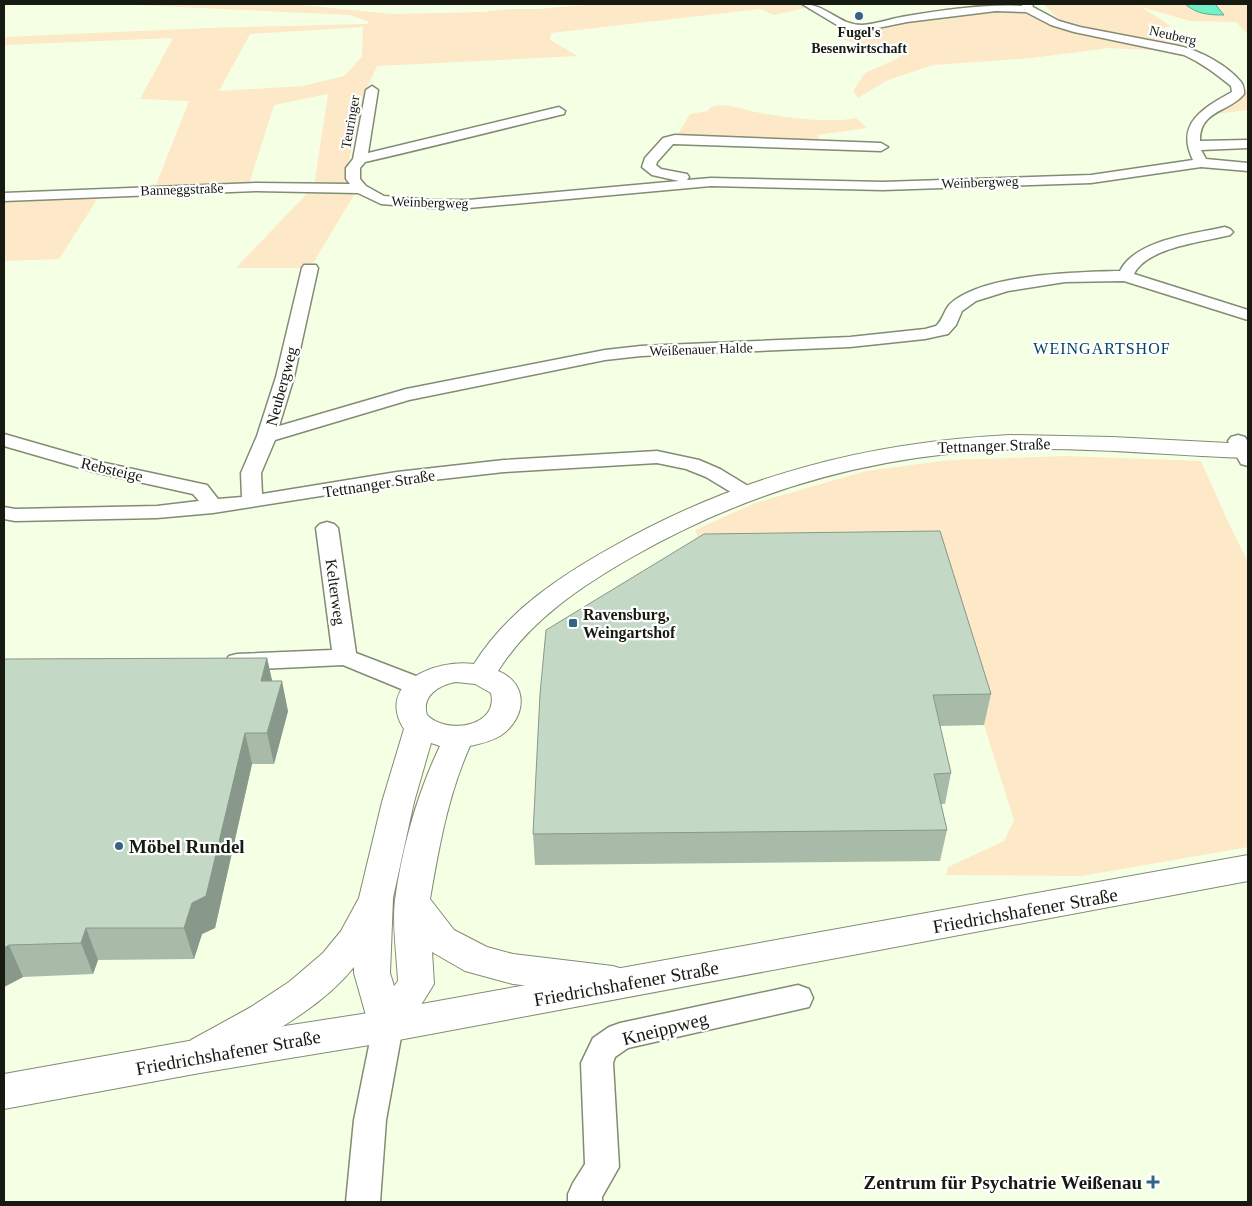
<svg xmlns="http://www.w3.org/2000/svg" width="1252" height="1206" viewBox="0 0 1252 1206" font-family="Georgia,serif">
<rect width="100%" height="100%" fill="#f4ffe4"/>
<!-- green -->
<g fill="#fde9c7" fill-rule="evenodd">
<path d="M115,4H292L392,14L482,12L509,9H539L595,4H803L805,8L774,15L760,9L551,33L550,40L578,56L377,66L366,90L344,181L356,192L310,268H236L314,186L328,94L274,105L249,184L156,185L189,101L140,99L173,38L4,45V37L207,28L366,24L370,22L350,15ZM363,27L362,57L344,76L303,86L219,91L250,34Z"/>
<polygon points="1043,4 1185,4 1193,11 1217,5 1215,4 1248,4 1248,34 1236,22 1190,21 1141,7 1171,26 1162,28 1191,46 1184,48 1108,35 1064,24"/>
<polygon points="1012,9 1031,12 1051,24 1165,48 1148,50 1109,48 1032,58 933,65 888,80 858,98 853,91 865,73 901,57 839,38 859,30 871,32 899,25 907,19"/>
<polygon points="1246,90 1248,91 1248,110 1214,114"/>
<path d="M720,105C733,106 743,109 755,112C781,117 831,124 856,118L867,128L817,135L822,143L676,137L690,114L708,111L711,107Z"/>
<polygon points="98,198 59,259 4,261 4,200"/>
<polygon points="1067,456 1201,461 1229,524 1248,562 1248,847 1082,876 946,875 948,867 1004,841 1014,820 984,725 703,549 695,530 755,503 866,471 950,460"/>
</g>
<!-- water -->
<path fill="#73f2ca" stroke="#57b192" d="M1185,4H1215L1224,15C1209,15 1196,14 1185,4Z"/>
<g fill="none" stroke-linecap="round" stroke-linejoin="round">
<defs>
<g id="minor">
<path d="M802,4C827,4 838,25 862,25C877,24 893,18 907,16C945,10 984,4 1022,6V4H1032L1033,7L1059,21L1080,27L1179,46C1201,51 1227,65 1241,82C1244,86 1244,90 1244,94C1230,112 1199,110 1200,141L1248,140V148L1201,150L1206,159L1248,163V171L1201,167L1091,183L883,190L711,186L468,208H432L381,204L358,193L256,191L4,201V193L256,183L350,184L346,179V168L353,159L366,90L372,86L378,90L368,153L559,107L565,111L564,114C497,130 431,147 365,162L360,168V179L366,186L384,196L432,200H468L679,181L652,175L642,167L645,158L663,138L675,135L881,143L888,147L881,151L673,144L657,162L656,165L661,169L687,174L689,177L687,180L711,178L883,182L1091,175L1193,160C1175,124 1203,108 1232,92L1231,86C1216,74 1202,63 1184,55L1074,32L1051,25L1026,12L996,11L907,22L863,31L842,28Z"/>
<path d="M1225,227L1230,229L1233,232L1230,235C1204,242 1147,247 1134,274L1248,310V320L1124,281L1065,282L1008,291L976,301L962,311L956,325L948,334L925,339L850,347L641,356L605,360L409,400L275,440L261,473L262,494L397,472L504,460L657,451L699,460L720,469L753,489L756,493L753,497L746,499L739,497L706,477L686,469L657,463L504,472L397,484L213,513L157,518L15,521L4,519V507L15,509L157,506L199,501L193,494L94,472L4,446V434L105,463L207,485L218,499L242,497L241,473L257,436L276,377L302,268L304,265H316L318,268L294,377L279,426L406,389L605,350L641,346L850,337L925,329L936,326C943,320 944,310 950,304C983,274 1076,272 1120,271C1135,240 1193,234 1225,227Z"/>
<polygon points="1238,435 1245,437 1248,442 1248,466 1241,464 1228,441 1231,437"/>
<polygon points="327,522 334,524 338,528 356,653 429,681 432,687 429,693 420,695 411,693 343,665 237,670 229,668 225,662 229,656 237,654 332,650 316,528 320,524"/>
<polygon points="798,985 809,989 813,998 809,1007 628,1048 615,1057 613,1063 619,1167 602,1197 602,1202 568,1202 568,1194 573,1183 585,1164 581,1063 593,1038 609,1027 620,1023"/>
<polygon points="388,1013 399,1017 403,1026 386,1120 380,1202 346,1202 354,1120 373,1026 377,1017"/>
</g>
<path id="tertiary" d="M1010,435L1112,437L1248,444V458C1180,456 1112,449 1044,449C897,449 762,483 634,556C583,585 530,620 498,671C530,684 526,719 500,736C491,741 480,744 470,746C448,795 439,847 430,899L454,930L487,947L513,954L613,966L626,970L631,981L626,992L613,996L513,984L465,971L432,952L434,984L401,1037L388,1042L375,1037L369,1026L354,973V967C324,1004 281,1028 240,1051C230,1057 218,1067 206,1068C202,1069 196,1065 191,1064L186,1052L191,1040L251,1007L289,982L323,953L341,931L359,898L382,802L404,729C375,683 436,659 474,664C507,611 560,576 614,546C738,476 868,442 1010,435ZM456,682L475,684L491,693C499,727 446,735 427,715C421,696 439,685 456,682ZM431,743L440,746C417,794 402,848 395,900C392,924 397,957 398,981L394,986L390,973L393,898L414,802Z"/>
<polygon id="secondary" points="1248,855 1248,881 388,1042 200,1073 4,1109 4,1074 200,1039 388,1010"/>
</defs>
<!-- minor casing -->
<use href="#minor" stroke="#828b74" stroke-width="3"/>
<!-- tertiary casing -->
<use href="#tertiary" stroke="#828b74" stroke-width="2"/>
<!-- secondary casing -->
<use href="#secondary" stroke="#828b74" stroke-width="2"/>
<!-- minor -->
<use href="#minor" fill="#fff" fill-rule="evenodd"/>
<!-- tertiary -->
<use href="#tertiary" fill="#fff" fill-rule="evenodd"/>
<!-- secondary -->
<use href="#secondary" fill="#fff" fill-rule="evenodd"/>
</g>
<!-- wall -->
<g fill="#a8bba9">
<polygon points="940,531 991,694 984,725 940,726 951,773 945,804 941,804 947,830 940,861 535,865 533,834"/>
<polygon points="267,658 272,681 288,711 274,764 252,764 215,928 202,934 194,959 98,960 93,974 23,977 4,987 4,659"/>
</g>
<!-- shaded-wall -->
<g fill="#88988a">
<polygon points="267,658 274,689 261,681"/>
<polygon points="282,681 288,711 274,764 267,733"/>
<polygon points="245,733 252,764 215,928 202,934 194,959 184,928"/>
<polygon points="86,928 98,960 93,974 81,943"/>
<polygon points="9,945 23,977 4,987 4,948"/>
</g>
<!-- building -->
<g fill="#c3d9c5" stroke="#88988a">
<polygon points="940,531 991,694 933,695 951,773 934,774 947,830 533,834 540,694 546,630 704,534"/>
<polygon points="267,658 261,681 282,681 267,733 245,733 206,896 192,903 184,928 86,928 81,943 9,945 4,948 4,659"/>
</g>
<!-- markers -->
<g fill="#336582" stroke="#fff" stroke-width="2">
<circle cx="859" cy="16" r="5"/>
<rect x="568" y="618" width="10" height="10" rx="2.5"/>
<circle cx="119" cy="846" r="5"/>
<path d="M1150.5 1174.5h5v5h5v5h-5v5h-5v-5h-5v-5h5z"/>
</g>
<g text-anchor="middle" stroke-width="4.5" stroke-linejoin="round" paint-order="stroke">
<!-- far-poi labels -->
<g font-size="14" font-weight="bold" fill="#161a11" stroke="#fff">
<text x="859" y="37">Fugel's<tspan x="859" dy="16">Besenwirtschaft</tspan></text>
</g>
<!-- far-street labels -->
<g font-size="14" fill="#161a11" stroke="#fff">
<text transform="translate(1173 35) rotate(13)" y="5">Neuberg</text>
<text transform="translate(350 122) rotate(-80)" y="5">Teuringer</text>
<text transform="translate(980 182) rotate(-2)" y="5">Weinbergweg</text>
<text transform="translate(182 189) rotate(-2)" y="5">Banneggstraße</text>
<text transform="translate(430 202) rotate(2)" y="5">Weinbergweg</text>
<text transform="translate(701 349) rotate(-2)" y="5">Weißenauer Halde</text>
</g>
<!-- far-quarter labels -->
<g font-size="16" letter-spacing="1" fill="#004362" stroke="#fff">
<text x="1102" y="354">WEINGARTSHOF</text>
</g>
<!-- street labels -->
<g font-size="16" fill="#161a11" stroke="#fff">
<text transform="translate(281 386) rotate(-75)" y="6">Neubergweg</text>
<text transform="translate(994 445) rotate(-2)" y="6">Tettnanger Straße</text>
<text transform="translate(112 469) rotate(13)" y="6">Rebsteige</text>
<text transform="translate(379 483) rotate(-9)" y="6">Tettnanger Straße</text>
<text transform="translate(336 592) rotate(82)" y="6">Kelterweg</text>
</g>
<!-- poi labels -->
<g font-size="16" font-weight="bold" fill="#161a11" stroke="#fff" text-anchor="start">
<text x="583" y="620">Ravensburg,<tspan x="583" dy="18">Weingartshof</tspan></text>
</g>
<!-- near-poi labels -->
<g font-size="19" font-weight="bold" fill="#161a11" stroke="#fff" text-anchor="start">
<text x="129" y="853">Möbel Rundel</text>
<text x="1142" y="1189" text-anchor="end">Zentrum für Psychatrie Weißenau</text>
</g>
<!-- near-street labels -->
<g font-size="19" fill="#161a11" stroke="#fff">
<text transform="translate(1025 910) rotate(-10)" y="7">Friedrichshafener Straße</text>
<text transform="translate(626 983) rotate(-10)" y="7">Friedrichshafener Straße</text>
<text transform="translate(665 1028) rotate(-14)" y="7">Kneippweg</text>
<text transform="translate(228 1052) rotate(-10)" y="7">Friedrichshafener Straße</text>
</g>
</g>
<!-- border -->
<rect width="1252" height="1206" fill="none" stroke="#161a11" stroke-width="10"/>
</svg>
